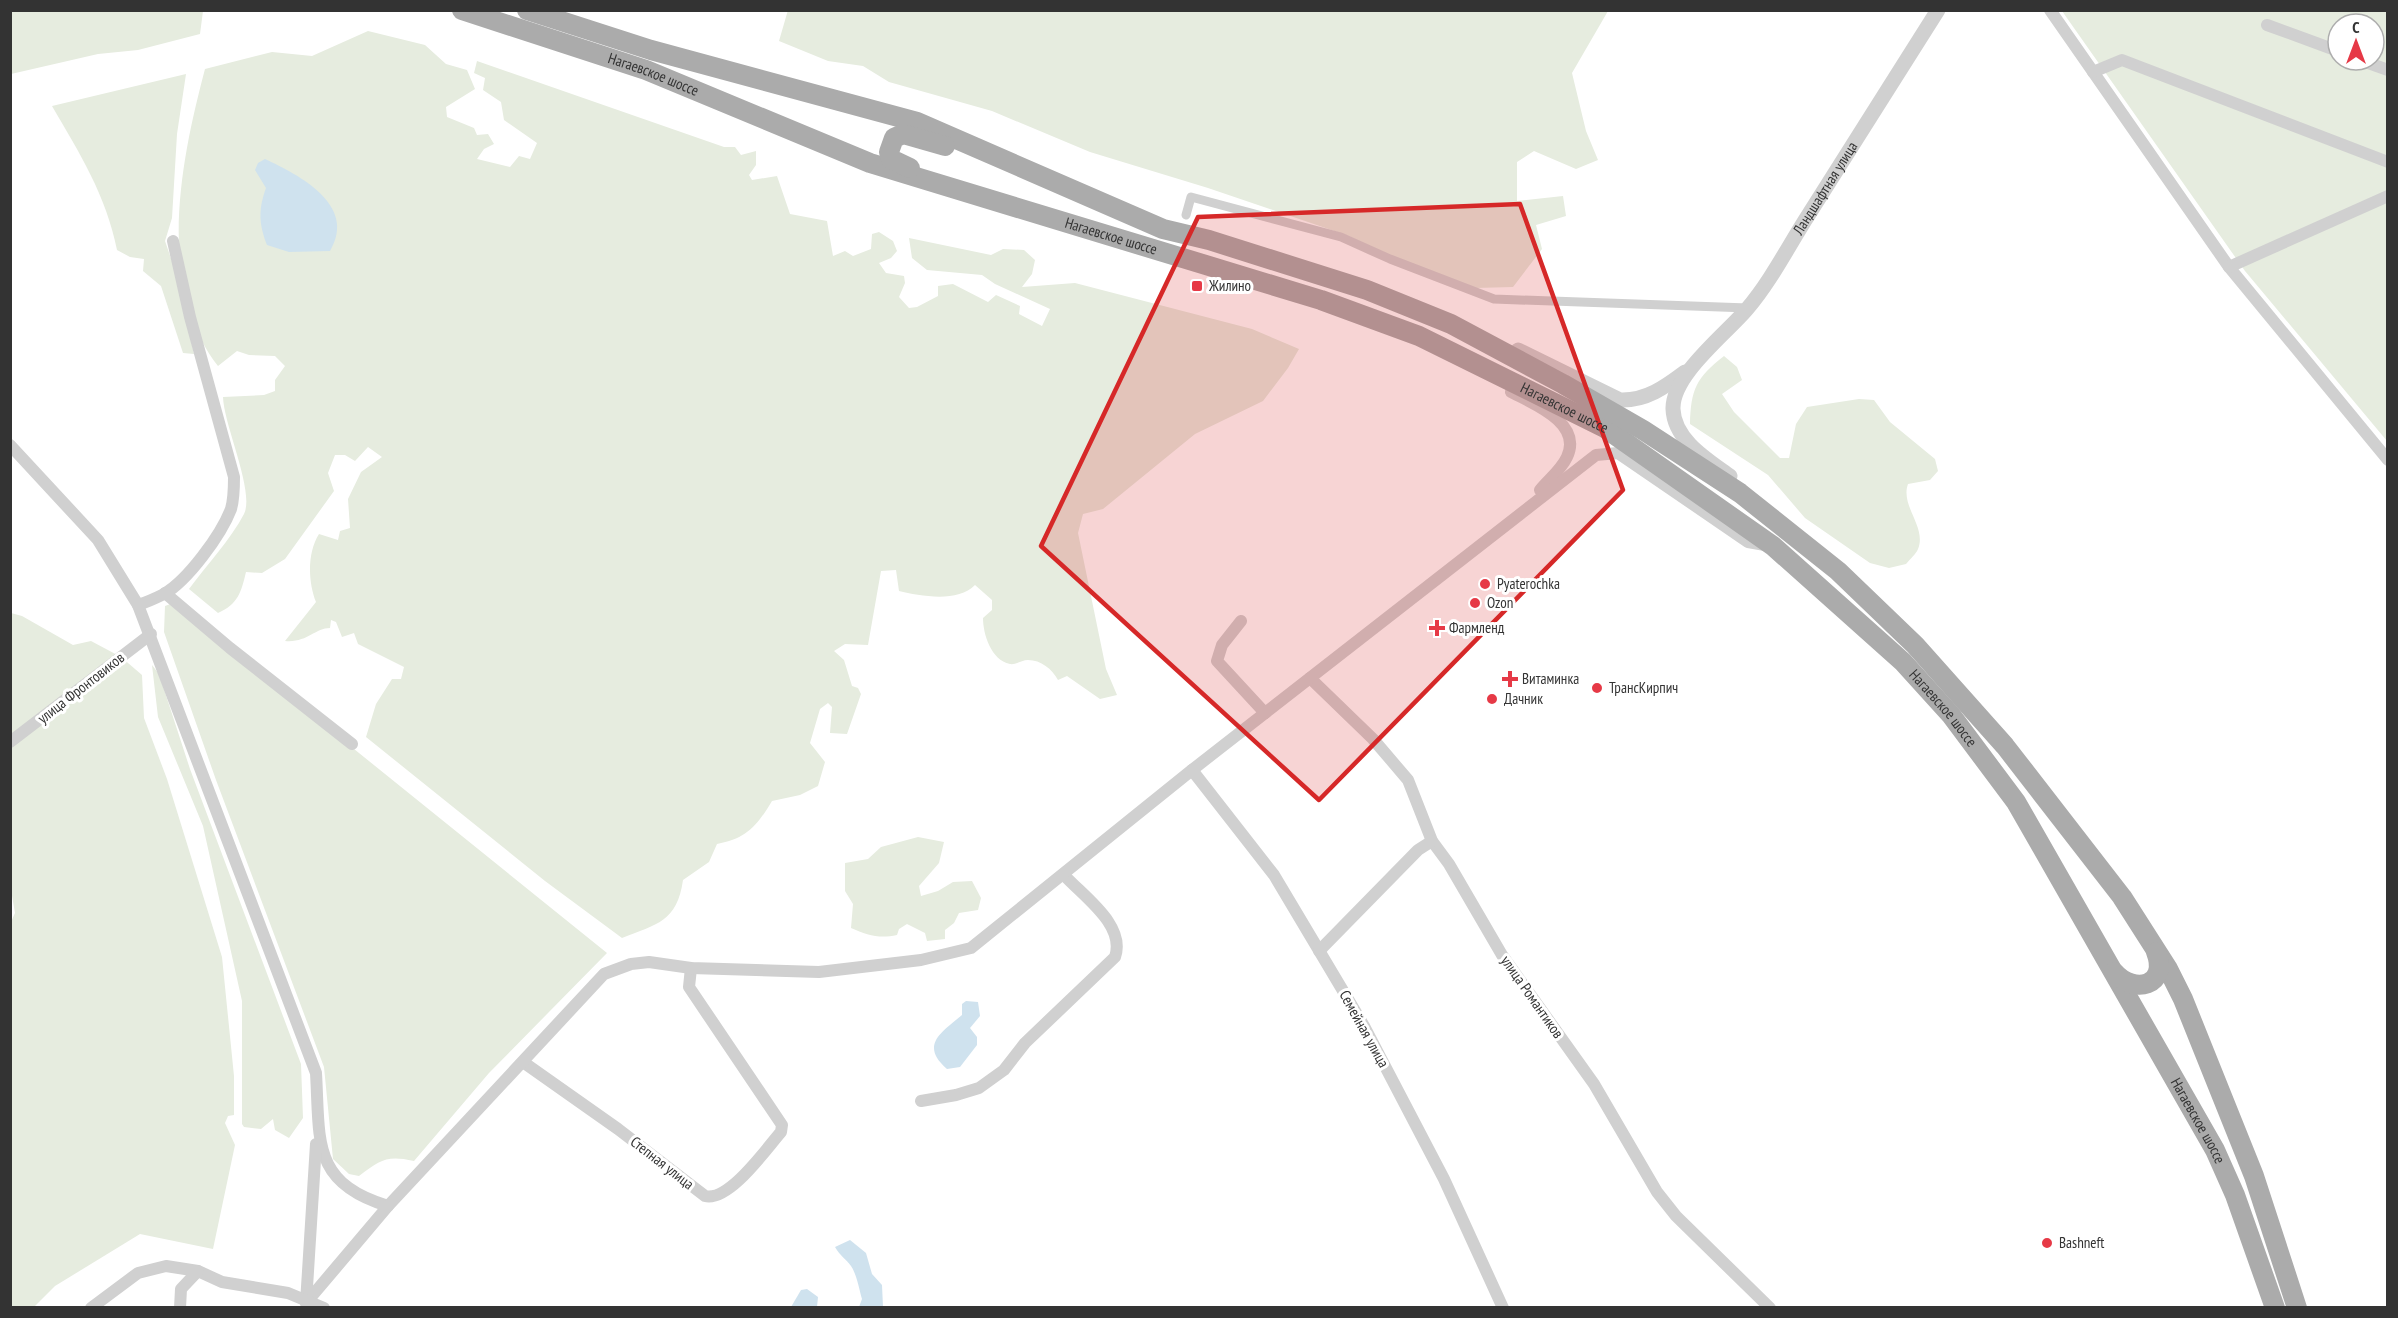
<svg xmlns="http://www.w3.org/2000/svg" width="2398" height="1318" viewBox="0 0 2398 1318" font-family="'PT Sans Narrow',sans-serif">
<rect width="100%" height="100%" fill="#fff"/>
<!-- green -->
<g fill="#e6ecdf" fill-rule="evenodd">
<polygon points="788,10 1608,11 1572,73 1586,131 1598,160 1576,169 1534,151 1517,162 1517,201 1563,196 1566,216 1536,225 1542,249 1513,287 1475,288 1414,271 1349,236 1208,188 1090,152 992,111 889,82 863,66 828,61 779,41"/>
<polygon points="10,11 11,10 203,11 200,34 138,50 98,54 11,74"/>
<path d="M2062,11H2387V441L2245,271ZM2338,24H2374V60H2338Z"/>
<path d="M368,31L425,45L446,64L467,70L475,89L446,107L447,117L474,128L477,135L488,134L494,144L484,149L477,159L510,167L519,156L530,159L537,143L504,120L501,102L483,90L485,78L474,73L477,61L724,147H735L741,155L756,151V165L749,175L752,180L777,176L790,214L827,221L833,256L845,251L853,256L871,249L872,234L879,232L893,241L897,251L891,258L879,263L886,273L904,276L905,283L899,297L909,308L917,307L938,296V286L953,284L988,302L996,295L1020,306L1019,314L1042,326L1050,309L995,284L982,275L927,270L912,258L909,238L991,255L1003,249L1024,250L1035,260L1032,274L1022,287L1075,283L1252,329L1299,349L1288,368L1263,401L1195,434L1103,509L1083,514L1078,533L1106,669L1117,695L1100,699L1067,676L1058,680C1052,669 1041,660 1028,660C1022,660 1016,665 1010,664C991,660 983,634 983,618L992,610V600L975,585C958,603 920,596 899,591L896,570L881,571L868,645L845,644L834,651L844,660L852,686L858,688L861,694L847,734L830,733L832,707L828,703L820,709L810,743L825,762L818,786L800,795L772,801C757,826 746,839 717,844L709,862L683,880C677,922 657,924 622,938L545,881L366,737L376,704L392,679H401L404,667L358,644L354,633L342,637L336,622L331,620L330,628C315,628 307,643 285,641L316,602C308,582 307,553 319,534L338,540L340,531L350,528L348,499L361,472L382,457L368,447L355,461L345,455H335L328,473L334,491L285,559L262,573L246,572C241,593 238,604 218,613L189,589C206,566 231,539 244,514C255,492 224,426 223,397L264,395L275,391V380L285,366L275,356L249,355L237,351L218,366C155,285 181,160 205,69L272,52L312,56Z"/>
<path d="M186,74L177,134L172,218L165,241L176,273L194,354L183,353L161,286L143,271L144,259L130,257L117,250C106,195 80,154 52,106Z"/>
<path d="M1724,356L1737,367L1742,380L1722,394L1734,412L1780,458H1789L1796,424L1807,407L1859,399L1874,400L1890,422L1935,459L1938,471L1930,480L1908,484C1900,506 1927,527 1918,549C1916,554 1910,559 1906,564L1889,568L1870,563L1805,518L1768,475L1690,424C1691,389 1696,378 1724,356Z"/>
<path d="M173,603L607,953L489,1073L414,1161C386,1155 381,1160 359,1176L349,1174L333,1159L324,1067L216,780L164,632L165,606Z"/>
<polygon points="11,613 22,616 73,645 91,641 121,657 142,675 144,718 167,779 222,957 234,1076 234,1115 228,1116 225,1123 235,1145 213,1249 140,1234 55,1286 34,1307 11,1307 10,924 15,913 11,890"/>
<polygon points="152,665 159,674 190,769 301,1064 303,1118 289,1138 275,1130 273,1119 261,1129 244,1127 242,1124 242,1001 203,826 158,717"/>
<path d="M918,837L944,842L939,863L919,886L921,896L938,891L953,882L972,881L981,898L978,910L959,913L954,923L945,930V939L927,941L925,933L907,924L899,929L897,935C879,939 867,935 851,928L853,904L845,891V863L868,859L881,847Z"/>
</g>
<!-- water -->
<g fill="#cfe2ee">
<path d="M265,159C299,175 358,205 330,251L289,252L267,245C259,224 258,210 266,188L255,170L258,163Z"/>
<path d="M966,1001L978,1002L980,1016L970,1028L977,1037V1045L960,1067L947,1069C919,1045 942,1032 962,1015V1004Z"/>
<path d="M850,1240L866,1253L872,1274L882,1285L883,1307H859L862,1299C859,1289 857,1275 851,1266C846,1259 840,1256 835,1247Z"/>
<polygon points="807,1289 818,1297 817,1307 791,1307 801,1290"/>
</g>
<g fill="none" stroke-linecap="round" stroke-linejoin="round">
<!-- pedestrian -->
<polyline stroke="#d0d0d0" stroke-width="9" points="1186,215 1191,197 1341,237 1390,259 1494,299 1748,308"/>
<!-- minor -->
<g stroke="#d0d0d0" stroke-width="12">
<polyline points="2050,10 2229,267 2388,460"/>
<polyline points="2267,25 2338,51"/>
<polyline points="2360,60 2388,70"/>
<polyline points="2093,72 2122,60 2388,162"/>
<polyline points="2229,267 2388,196"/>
<path d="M1511,392C1534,404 1583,423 1567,457C1561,470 1549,479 1540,490"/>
<path d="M10,445L98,540L138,605L316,1073C320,1140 311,1183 388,1206"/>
<polyline points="165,593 230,648 352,744"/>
<path d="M138,605C147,602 156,598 164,594C188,580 221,535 231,509C234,499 234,488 234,477L190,317L173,241"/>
<polyline points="1241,621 1222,645 1217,661 1265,713"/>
<polyline points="1310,678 1373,739 1408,780 1432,841 1449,864 1502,955 1594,1084 1657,1192 1676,1216 1770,1308"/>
<polyline points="10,742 151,634"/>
<polyline points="1192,770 1274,875 1364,1026 1444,1179 1503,1308"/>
<polyline points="1319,951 1418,850 1432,841"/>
<path d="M523,1062L618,1129L705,1196C729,1202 766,1149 781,1132L782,1125L689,987L691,968"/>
<path d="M921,1101L956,1095L979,1088L1004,1070L1025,1043L1115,957C1126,925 1084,897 1064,875"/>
<polyline points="306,1303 388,1206 604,974 631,964 649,962 691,968 819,972 921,960 971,948 1192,770 1596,455 1618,453 1748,542 1765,545"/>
<polyline points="306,1303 316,1144"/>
<polyline points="91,1308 138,1273 166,1266 198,1271 222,1282 288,1293 324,1308"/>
<polyline points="180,1308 181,1289 198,1271"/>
</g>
<!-- tertiary -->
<g stroke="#d0d0d0" stroke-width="15">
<path d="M1518,350L1620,400C1646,401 1665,387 1685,372"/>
<path id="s1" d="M1730,476C1708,460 1674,440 1673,409C1672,375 1726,334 1747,309C1771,281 1789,245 1809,214C1852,146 1895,78 1938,10"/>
</g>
<!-- primary -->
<g stroke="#ababab" stroke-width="20">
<path id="s2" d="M462,10L646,70L870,163L1321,300L1419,336L1605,428L1773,546L1903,662L1951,715L2016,802L2215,1150L2235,1195L2275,1308"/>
<polyline points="527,10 651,50 917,122 1163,229 1209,240 1367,290 1451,324 1563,384 1643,430 1740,493 1838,571 1915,645 2005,746 2122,897 2168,969 2183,999 2254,1176 2297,1308"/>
<polyline points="910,168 891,159 889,152 894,138 903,134 945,146"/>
<path d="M2114,972C2134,995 2169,986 2156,952"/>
</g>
</g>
<!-- marked area -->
<path fill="#d62828" fill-opacity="0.2" stroke="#d62828" stroke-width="4.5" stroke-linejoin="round" d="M1520,204L1623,490L1319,800L1041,546L1198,217Z"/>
<!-- markers -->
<g fill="#e63946" stroke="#fff" stroke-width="2">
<rect x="1191" y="280" width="12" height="12" rx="3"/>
<circle cx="1485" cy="584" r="6"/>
<circle cx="1475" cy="603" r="6"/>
<path d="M1434 619h6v6h6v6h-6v6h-6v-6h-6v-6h6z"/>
<path d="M1507 670h6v6h6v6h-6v6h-6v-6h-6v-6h6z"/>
<circle cx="1597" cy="688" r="6"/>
<circle cx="1492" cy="699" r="6"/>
<circle cx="2047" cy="1243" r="6"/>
</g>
<g text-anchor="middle" stroke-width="6" stroke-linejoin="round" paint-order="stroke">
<!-- street labels -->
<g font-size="15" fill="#333" stroke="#fff">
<text dy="5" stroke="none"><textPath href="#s2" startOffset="202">Нагаевское шоссе</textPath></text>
<text dy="5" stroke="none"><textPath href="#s1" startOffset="362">Ландшафтная улица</textPath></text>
<text dy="5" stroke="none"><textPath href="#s2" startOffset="688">Нагаевское шоссе</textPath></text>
<text dy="5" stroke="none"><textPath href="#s2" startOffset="1174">Нагаевское шоссе</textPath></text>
<text transform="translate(81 688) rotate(-38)" y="5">улица Фронтовиков</text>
<text dy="5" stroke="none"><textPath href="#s2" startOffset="1660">Нагаевское шоссе</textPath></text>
<text transform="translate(1532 997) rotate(55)" y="5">улица Романтиков</text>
<text transform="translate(1364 1029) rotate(61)" y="5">Семейная улица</text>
<text dy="5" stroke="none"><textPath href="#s2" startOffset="2146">Нагаевское шоссе</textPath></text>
<text transform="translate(662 1163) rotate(38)" y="5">Степная улица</text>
</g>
<!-- poi labels -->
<g font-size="15" fill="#333" stroke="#fff" text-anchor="start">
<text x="1209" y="291">Жилино</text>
<text x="1497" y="589">Pyaterochka</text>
<text x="1487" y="608">Ozon</text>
<text x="1449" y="633">Фармленд</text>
<text x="1522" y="684">Витаминка</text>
<text x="1609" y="693">ТрансКирпич</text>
<text x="1504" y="704">Дачник</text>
<text x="2059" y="1248">Bashneft</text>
</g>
</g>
<!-- border -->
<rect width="2398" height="1318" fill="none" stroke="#333333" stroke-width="24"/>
<!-- north arrow -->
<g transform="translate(2356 42)"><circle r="28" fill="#ffffff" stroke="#adadad" stroke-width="1.5"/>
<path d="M0-4.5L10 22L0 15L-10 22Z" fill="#e63946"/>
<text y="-9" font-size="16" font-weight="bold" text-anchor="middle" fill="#333333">С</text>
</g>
</svg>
